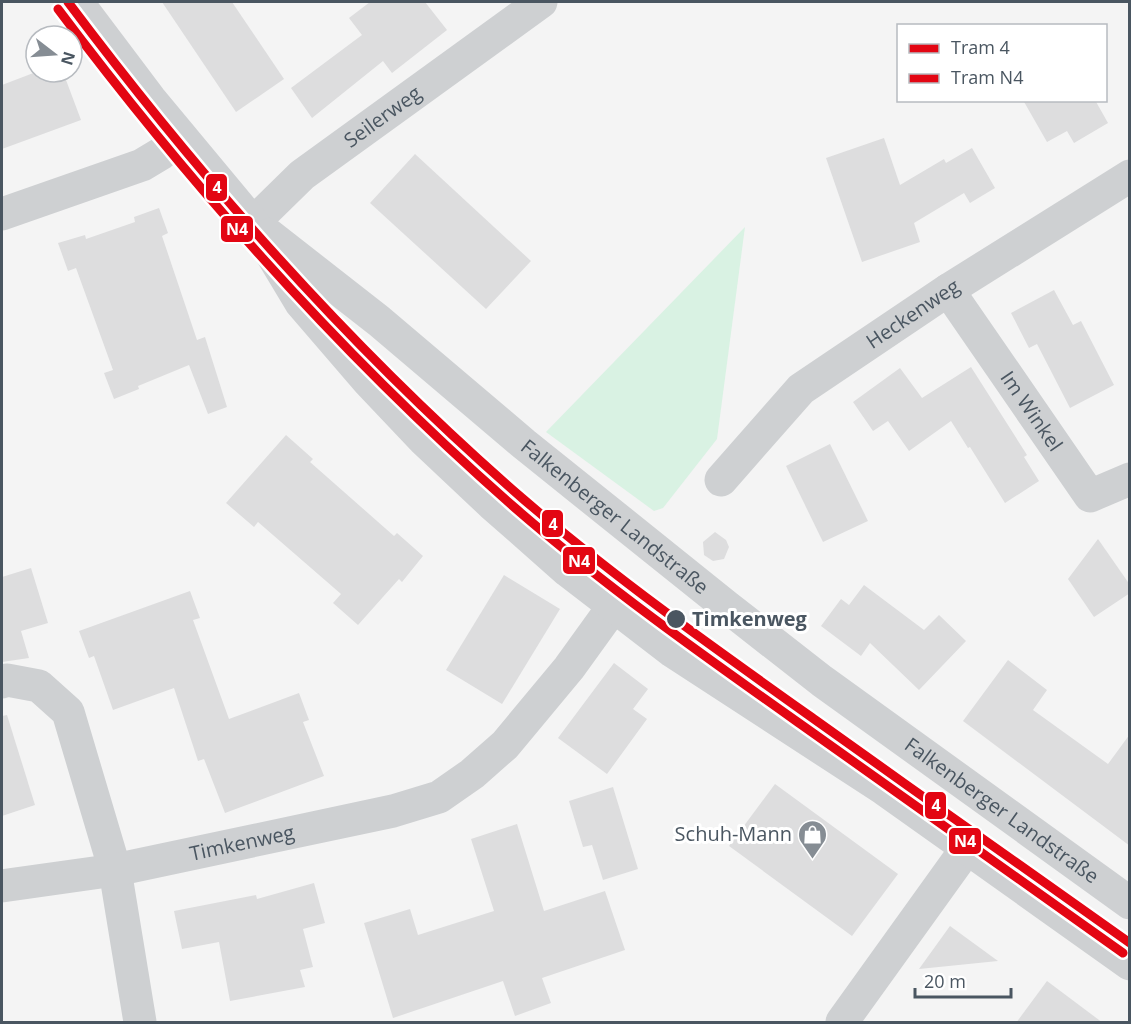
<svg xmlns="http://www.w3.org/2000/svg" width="1131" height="1024" viewBox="0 0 1131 1024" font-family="'Open Sans',sans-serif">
<rect width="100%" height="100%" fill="#f4f4f4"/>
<!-- green -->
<polygon fill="#d9f2e3" points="745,227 717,439 663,508 654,511 546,432"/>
<!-- building -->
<g fill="#ddddde">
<polygon points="162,2 232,2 284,79 236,112"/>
<polygon points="370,2 425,2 447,30 392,73 383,61 312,118 291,88 362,35 349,18"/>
<polygon points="36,72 63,72 81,120 2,149 2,85"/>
<polygon points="1023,100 1095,100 1108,123 1074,143 1067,131 1047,142"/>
<polygon points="884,138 900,185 944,159 946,163 972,148 995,188 970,203 964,193 914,223 920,242 862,262 826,158"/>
<polygon points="415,154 531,261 486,309 370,203"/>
<polygon points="159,208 168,233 162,236 197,340 205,337 227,407 208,414 189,365 138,386 139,389 114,399 104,373 113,370 76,268 68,271 58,243 85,235 86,239 135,222 134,217"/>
<polygon points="1054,290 1073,325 1081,321 1114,385 1070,408 1037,344 1029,348 1011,313"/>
<polygon points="971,367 1027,455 1024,457 1039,481 1005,503 970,447 968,448 951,421 909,451 888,421 873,431 853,402 900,368 922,398"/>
<polygon points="286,435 313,459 310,462 394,536 397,533 423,556 402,582 399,579 358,625 333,603 341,594 258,522 254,527 226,503"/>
<polygon points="830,444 868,521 823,542 786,466"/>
<polygon points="715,532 726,540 729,547 724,559 713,561 704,555 703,542"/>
<polygon points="1098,539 1130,585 1130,593 1094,617 1068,579"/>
<polygon points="31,568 48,623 21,631 29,658 2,662 2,577"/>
<polygon points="504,575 560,609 502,704 446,670"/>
<polygon points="864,585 924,630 939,615 966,641 919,690 870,643 861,656 821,626 841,599 849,605"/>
<polygon points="190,591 200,618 193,620 229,719 299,693 309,720 303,722 324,776 225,813 204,759 198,761 174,688 113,710 94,656 89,658 79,631"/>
<polygon points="1008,660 1047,690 1033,710 1108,764 1130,734 1130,846 963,721"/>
<polygon points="614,663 648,689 633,709 647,719 607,774 558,738"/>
<polygon points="7,715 35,805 2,816 2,716"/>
<polygon points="775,784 898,874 852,936 729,846"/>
<polygon points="613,787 638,869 603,880 592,845 583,847 569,801"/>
<polygon points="517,824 544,911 605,891 625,950 542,978 551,1003 515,1016 503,981 393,1018 364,923 410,909 418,935 494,911 471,839"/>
<polygon points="314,883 325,923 303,929 313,967 300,970 305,987 230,1001 219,942 182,949 174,911 256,895 257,899"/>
<polygon points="950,926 998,961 919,969"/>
<polygon points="1047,981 1103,1023 1016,1023"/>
</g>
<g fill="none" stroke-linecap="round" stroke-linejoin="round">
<!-- minor -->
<g stroke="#ced0d2" stroke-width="33">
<polyline points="2,214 142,165 162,153 181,137"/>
<path id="s1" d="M253,223L302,175L541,2"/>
<path id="s2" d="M948,290L1090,496L1130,479"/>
<path id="s3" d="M721,480L801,389L948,290L1130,176"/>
<polyline points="2,682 7,680 39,686 68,712 115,870 140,1022"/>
<path id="s4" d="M2,886L115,870L393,811L439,797L472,774L505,745L569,668L613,607"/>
<polyline points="842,1022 967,848"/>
</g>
<!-- tertiary -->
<g stroke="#ced0d2" stroke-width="33">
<polyline points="77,2 150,99 253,223 301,303 369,382 423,439 492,504 568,571 672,651 884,789 1130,964"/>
<path id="s5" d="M269,235L379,321L524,444L726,606L822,681L1130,903"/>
</g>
<defs>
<path id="tram-1" d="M68,2C203,182 352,350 522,498C615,578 714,648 814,719C919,794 1024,868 1130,943"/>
<path id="tram-2" d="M58,9C194,190 344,358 514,507C606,587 707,658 806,728C912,803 1017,878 1123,953"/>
</defs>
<!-- tram-1 casing -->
<use href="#tram-1" stroke="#fff" stroke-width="14"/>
<!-- tram-2 casing -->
<use href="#tram-2" stroke="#fff" stroke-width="14"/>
<!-- tram-1 -->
<use href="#tram-1" stroke="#e30613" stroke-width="9"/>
<!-- tram-2 -->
<use href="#tram-2" stroke="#e30613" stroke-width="9"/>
</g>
<!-- icons -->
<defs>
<symbol id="shop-pin" viewBox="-11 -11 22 30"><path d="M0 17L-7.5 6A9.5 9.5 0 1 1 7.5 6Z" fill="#868d94" stroke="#fff"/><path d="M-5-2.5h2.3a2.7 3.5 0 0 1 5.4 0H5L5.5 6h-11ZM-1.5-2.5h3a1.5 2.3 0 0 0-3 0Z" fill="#fff"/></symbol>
</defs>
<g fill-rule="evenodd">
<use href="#shop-pin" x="796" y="818" width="33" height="45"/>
</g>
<!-- markers -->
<circle fill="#4a5661" stroke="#fff" stroke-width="2" cx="676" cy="619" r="10"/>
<g text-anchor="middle" stroke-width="6" stroke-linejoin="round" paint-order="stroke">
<!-- street labels -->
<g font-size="20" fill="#4a5661" stroke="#fff">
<text dy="7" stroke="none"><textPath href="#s1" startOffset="168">Seilerweg</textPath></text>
<text dy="7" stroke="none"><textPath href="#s3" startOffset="256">Heckenweg</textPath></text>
<text dy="7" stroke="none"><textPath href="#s2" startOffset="147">Im Winkel</textPath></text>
<text dy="7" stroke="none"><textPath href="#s5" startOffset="446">Falkenberger Landstraße</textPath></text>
<text dy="7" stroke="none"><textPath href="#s5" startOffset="932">Falkenberger Landstraße</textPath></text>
<text dy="7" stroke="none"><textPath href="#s4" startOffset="244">Timkenweg</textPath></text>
</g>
<!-- stop labels -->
<g font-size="20" font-weight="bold" fill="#4a5661" stroke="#fff" text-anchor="start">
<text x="692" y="626">Timkenweg</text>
</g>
<!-- poi labels -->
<g font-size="20" fill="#4a5661" stroke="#fff" text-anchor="end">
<text x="792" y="841">Schuh-Mann</text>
</g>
</g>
<g stroke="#fff" stroke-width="2">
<rect x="205" y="173" width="23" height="29" rx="6" fill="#e30613"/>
<rect x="220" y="215" width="34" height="28" rx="6" fill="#e30613"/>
<rect x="541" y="509" width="23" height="29" rx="6" fill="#e30613"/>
<rect x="562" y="546" width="34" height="29" rx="6" fill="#e30613"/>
<rect x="924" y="791" width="23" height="29" rx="6" fill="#e30613"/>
<rect x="948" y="827" width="34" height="28" rx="6" fill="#e30613"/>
</g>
<g font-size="16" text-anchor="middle" font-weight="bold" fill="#fff">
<text x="217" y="193">4</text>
<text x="237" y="235">N4</text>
<text x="553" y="530">4</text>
<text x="579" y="567">N4</text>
<text x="936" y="811">4</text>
<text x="965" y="847">N4</text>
</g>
<!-- border -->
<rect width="1131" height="1024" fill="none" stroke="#4a5661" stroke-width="6"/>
<!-- legend -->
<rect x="897" y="24" width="210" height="78" fill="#ffffff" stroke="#b7bbc0" stroke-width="1.5"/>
<rect x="909" y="44" width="30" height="9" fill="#e30613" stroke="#b7bbc0" stroke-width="1.5"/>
<text x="951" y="54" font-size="18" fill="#4a5661">Tram 4</text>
<rect x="909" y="74" width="30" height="9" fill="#e30613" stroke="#b7bbc0" stroke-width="1.5"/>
<text x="951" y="84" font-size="18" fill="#4a5661">Tram N4</text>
<!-- north arrow -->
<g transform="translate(54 54) rotate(107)"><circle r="28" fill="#ffffff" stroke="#b7bbc0" stroke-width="1.5"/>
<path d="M0-4.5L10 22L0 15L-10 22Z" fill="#868d94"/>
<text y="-9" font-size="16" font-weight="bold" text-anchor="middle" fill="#4a5661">N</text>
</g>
<!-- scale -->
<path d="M915 988v9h96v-9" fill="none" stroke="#4a5661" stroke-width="3"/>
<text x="924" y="988" font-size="18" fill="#4a5661" stroke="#ffffff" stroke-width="4.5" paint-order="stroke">20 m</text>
</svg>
